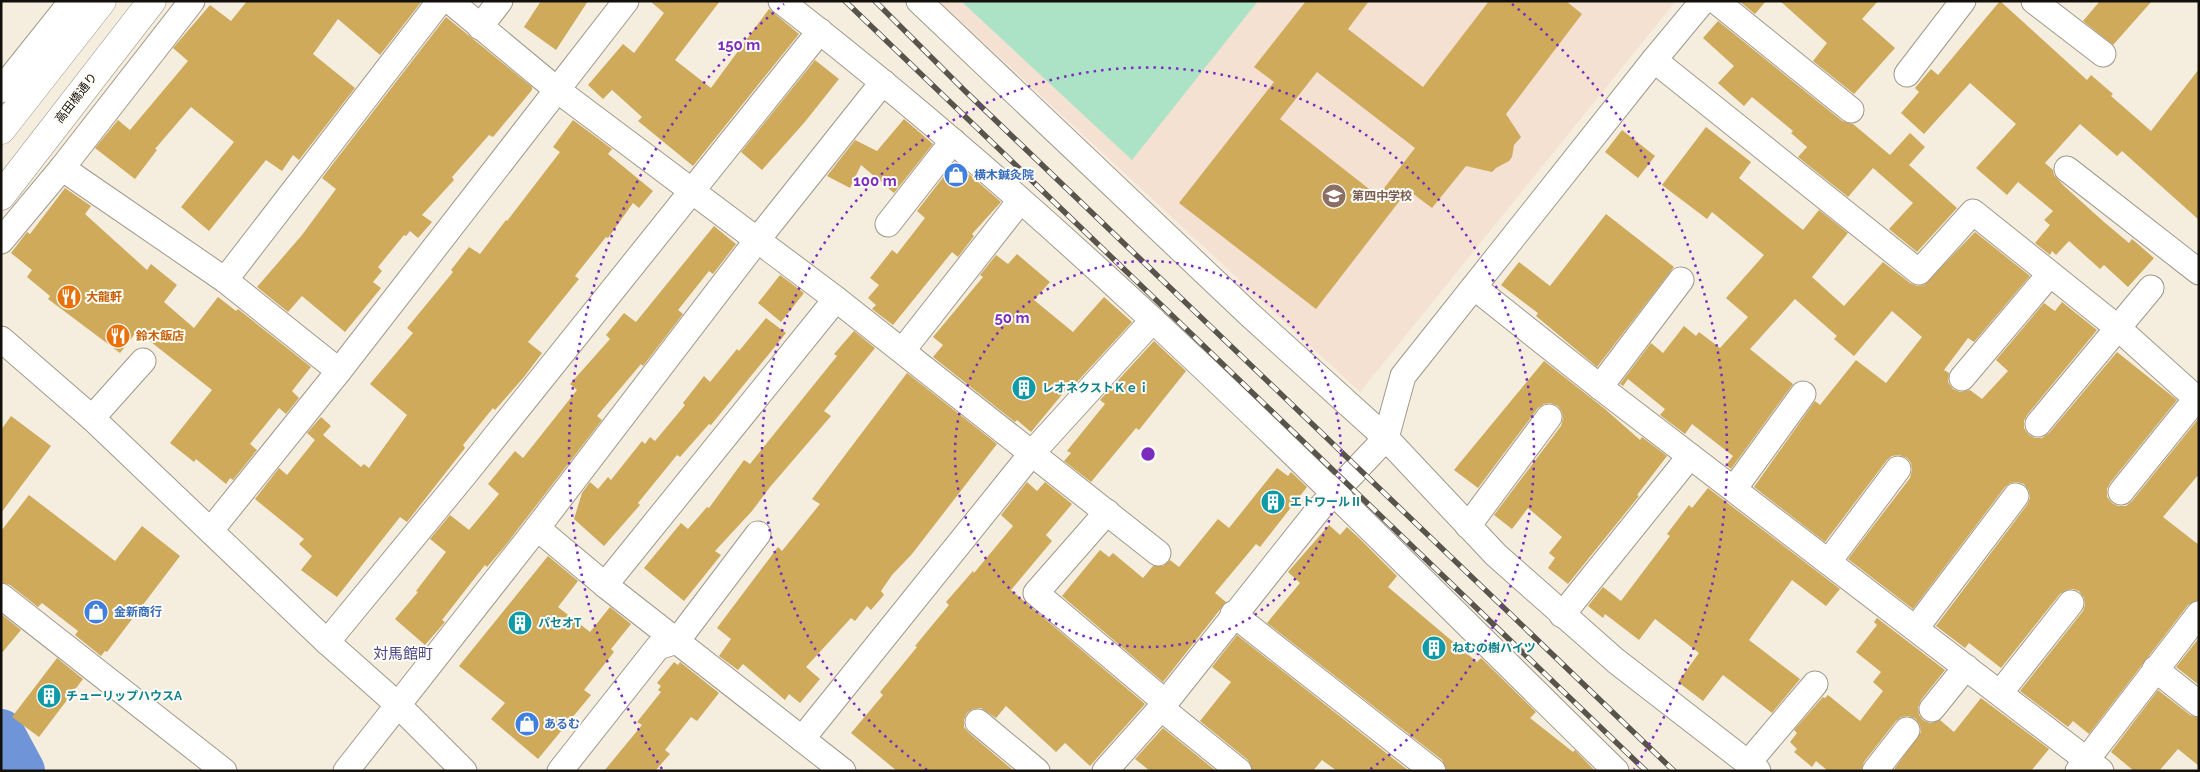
<svg xmlns="http://www.w3.org/2000/svg" width="2200" height="772" viewBox="0 0 2200 772" font-family="Raleway,'Noto Sans JP',sans-serif">
<rect width="100%" height="100%" fill="#f5eedf"/>
<!-- education -->
<polygon fill="#f5e1d2" points="939,1 1676,1 1360,392"/>
<!-- green -->
<polygon fill="#ace2c5" points="961,1 1258,1 1132,160"/>
<g fill="none" stroke-linecap="round" stroke-linejoin="round">
<!-- river -->
<polyline stroke="#6f94d7" stroke-width="46" points="1,732 22,771"/>
</g>
<!-- building -->
<g fill="#ceaa5a" fill-rule="evenodd">
<polygon points="247,1 422,1 380,55 338,19 313,54 355,88 299,160 293,155 282,171 266,160 209,231 181,207 234,142 191,107 155,149 157,150 135,179 95,148 118,120 130,130 188,61 173,48 210,5 231,21"/>
<polygon points="541,1 588,1 556,50 524,27"/>
<polygon points="650,1 720,1 675,60 711,88 769,9 799,34 693,166 638,121 642,117 612,90 603,99 588,85 623,44 634,53 664,13"/>
<path d="M1306,1H1369L1348,29L1423,87L1489,1H1566L1582,14L1506,114L1521,137L1514,145L1512,157L1509,161L1496,168L1492,172L1466,166L1432,208L1408,190L1316,309L1179,203L1274,82L1254,67ZM1317,72L1415,148L1378,196L1280,119Z"/>
<polygon points="1739,1 1766,1 1755,14"/>
<polygon points="1780,1 1878,1 1862,19 1895,48 1854,94 1813,61 1827,43"/>
<polygon points="2000,1 2087,80 2091,75 2113,94 2111,96 2151,131 2199,69 2199,220 2122,151 2117,156 2080,124 2045,163 2053,170 2054,175 2064,186 2104,222 2129,243 2132,239 2154,258 2128,287 2104,265 2100,269 2069,241 2056,255 2052,251 2050,255 2035,243 2050,225 2044,220 2053,211 2018,182 2007,195 1976,168 2016,124 1970,83 1924,134 1901,113 1919,92 1915,88 1931,69 1938,75"/>
<polygon points="2100,1 2152,1 2113,45 2083,21"/>
<polygon points="446,17 532,87 532,90 493,137 489,135 452,177 454,180 422,215 432,222 418,238 410,231 406,236 404,235 378,267 382,271 373,282 381,288 345,332 302,296 288,312 257,287 302,235 336,189 322,178"/>
<polygon points="1718,21 1842,121 1853,124 1890,155 1910,133 1925,147 1909,165 1957,208 1917,252 1889,229 1913,203 1873,168 1848,197 1798,157 1807,147 1791,133 1793,131 1752,97 1744,106 1718,83 1734,66 1703,38"/>
<polygon points="815,60 839,79 804,123 762,170 741,152"/>
<polygon points="904,119 933,144 894,193 861,165 850,188 827,176 855,140 877,151"/>
<polygon points="573,120 612,149 608,154 653,191 639,208 633,203 608,238 606,237 575,276 579,279 528,342 542,353 524,377 495,410 493,408 463,445 465,448 407,522 400,517 337,597 301,570 312,556 299,544 304,539 255,499 279,468 287,475 315,440 307,433 321,417 331,426 323,435 361,467 364,464 369,468 407,415 370,384 413,333 407,328 453,272 451,270 469,247 480,254 506,220 507,221 560,152 553,147"/>
<polygon points="1706,127 1751,162 1739,178 1803,230 1819,210 1848,233 1812,277 1844,306 1883,262 1910,283 1917,286 1924,285 1975,232 2030,276 1974,342 1968,338 1944,370 1949,373 1948,382 1953,389 1960,392 1970,390 1982,399 2008,371 1996,360 2044,303 2055,311 2062,302 2097,330 2027,415 2024,421 2024,428 2029,435 2035,438 2042,438 2049,433 2117,352 2177,400 2110,483 2107,489 2107,497 2112,503 2118,506 2126,506 2132,501 2199,418 2199,474 2163,517 2199,545 2199,600 2188,605 2089,734 2073,721 2068,727 2020,691 2083,611 2085,605 2084,598 2079,591 2073,589 2066,590 2060,594 2001,668 1969,643 1965,648 1936,626 2027,505 2030,498 2029,491 2024,484 2017,482 2011,483 2005,487 1913,609 1848,559 1910,478 1912,470 1911,463 1907,458 1899,455 1892,456 1887,460 1825,542 1754,487 1815,401 1820,405 1856,360 1886,383 1922,337 1892,311 1854,356 1834,339 1837,336 1795,299 1750,349 1793,384 1731,469 1726,465 1733,456 1692,424 1685,434 1660,415 1665,409 1628,379 1623,386 1620,384 1651,343 1663,353 1684,326 1696,336 1699,332 1720,348 1748,317 1726,298 1764,255 1712,212 1707,219 1662,185"/>
<polygon points="1622,130 1655,156 1638,178 1605,152"/>
<polygon points="955,162 1001,202 972,234 974,236 958,257 952,252 893,325 872,309 876,305 868,298 879,285 870,278 892,250 897,254 925,218 917,211"/>
<polygon points="65,188 91,206 85,214 147,270 151,264 177,285 164,302 194,328 218,297 236,311 238,309 311,367 292,391 299,398 286,414 279,408 250,444 257,450 233,480 230,478 226,484 196,459 194,462 170,443 212,390 137,331 120,353 48,299 50,296 27,277 32,270 11,253 27,232 30,234"/>
<polygon points="1606,214 1674,267 1597,367 1536,316 1538,313 1501,285 1519,262 1550,286"/>
<polygon points="714,226 736,244 713,274 709,271 678,310 683,314 643,366 641,364 597,416 602,420 505,546 487,567 485,565 442,620 445,622 425,645 395,619 418,592 416,591 446,552 430,539 450,515 469,530 499,494 488,484 515,451 523,458 577,390 570,384 610,339 606,335 624,313 636,322"/>
<polygon points="1017,254 1050,282 1034,300 1073,332 1104,297 1132,322 1077,382 1074,380 1031,432 1017,420 1015,422 933,357 943,345 933,337 983,277 980,275 996,255 1008,264"/>
<polygon points="780,275 804,293 781,322 758,303"/>
<polygon points="766,318 786,333 711,425 709,424 680,457 677,455 638,503 640,505 604,546 574,519 582,493 590,482 598,489 608,477 611,480 642,441 645,444 650,437 655,441 685,405 683,403 704,376 710,382 737,349 739,351"/>
<polygon points="854,331 875,348 824,411 831,416 770,487 752,511 715,551 721,555 684,601 644,568 681,523 688,529 707,507 709,508 744,460 750,464 837,356 834,354"/>
<polygon points="1154,341 1186,371 1139,430 1136,428 1091,482 1064,461 1071,453 1067,451 1105,404 1100,400"/>
<polygon points="1544,361 1605,409 1640,440 1642,437 1667,456 1637,495 1639,496 1568,584 1548,568 1555,558 1549,553 1562,537 1528,508 1512,529 1494,515 1561,426 1563,418 1562,412 1558,406 1550,403 1544,404 1538,408 1478,488 1454,470"/>
<polygon points="907,373 997,444 912,554 892,575 881,591 884,595 871,610 867,606 855,621 851,618 806,667 820,679 800,703 789,694 785,700 743,664 738,670 719,656 731,639 717,628 778,547 782,551 820,504 812,499"/>
<polygon points="11,416 51,446 1,513 1,430"/>
<polygon points="1277,468 1288,476 1291,472 1307,487 1260,547 1256,544 1215,593 1226,602 1163,682 1062,596 1100,550 1109,557 1113,553 1143,578 1153,566 1163,566 1170,560 1179,567 1218,519 1229,528"/>
<polygon points="1027,482 1037,491 1045,482 1072,504 1046,535 1052,541 1011,590 1145,704 1090,766 1065,743 1056,752 1006,706 996,718 981,708 973,709 967,713 964,720 964,727 969,733 1014,771 897,771 851,733 883,695 880,692 917,647 915,646 949,605 946,602 973,571 974,573 1013,526 1001,515"/>
<polygon points="1708,488 1840,589 1826,606 1792,580 1749,640 1800,679 1772,713 1723,675 1703,701 1678,682 1699,653 1655,619 1639,640 1605,614 1603,618 1588,606 1603,587 1621,601 1670,536 1667,534 1689,505 1692,508"/>
<polygon points="29,495 115,561 142,526 180,556 107,652 105,651 101,656 75,635 78,631 42,603 38,607 10,585 1,582 1,531"/>
<polygon points="1329,525 1340,535 1347,527 1359,538 1397,576 1388,587 1477,662 1481,658 1536,712 1530,718 1573,752 1575,750 1595,771 1447,771 1442,760 1267,623 1300,583 1288,572"/>
<polygon points="548,556 578,581 558,607 590,632 610,607 631,624 611,649 614,652 584,690 591,695 538,759 491,719 505,703 459,666"/>
<polygon points="1,614 21,630 1,654"/>
<polygon points="1877,618 1945,670 1921,700 1918,707 1919,715 1923,720 1930,723 1940,720 1954,732 1981,698 2049,749 2031,771 1893,771 1921,732 1920,725 1916,719 1908,716 1901,717 1896,721 1864,762 1861,771 1828,771 1816,761 1812,767 1794,752 1797,749 1790,742 1797,733 1794,730 1823,697 1825,698 1828,695 1860,721 1883,691 1873,682 1881,672 1856,652 1877,625 1874,622"/>
<polygon points="1237,635 1409,771 1337,771 1322,760 1313,771 1253,771 1248,760 1200,721 1231,682 1212,667"/>
<polygon points="2199,638 2199,685 2176,667"/>
<polygon points="57,658 83,679 39,737 12,717"/>
<polygon points="674,662 678,665 680,662 719,693 697,721 691,717 665,750 670,754 655,771 604,771 642,725 637,722 661,692 658,690 661,686 657,683"/>
<polygon points="2158,690 2190,715 2199,718 2199,766 2178,749 2159,771 2134,771 2111,752"/>
<polygon points="1163,728 1216,771 1150,771 1135,759"/>
</g>
<g fill="none" stroke-linecap="round" stroke-linejoin="round">
<defs>
<g id="minor">
<polyline points="450,1 556,89 836,299"/>
<path d="M781,1C1081,233 1346,506 1616,771"/>
<polyline points="919,1 1250,315 1386,438 1496,555 1616,661 1758,771"/>
<polyline points="1716,1 1851,110"/>
<polyline points="2034,1 2103,54"/>
<polyline points="480,27 500,1"/>
<polyline points="1654,60 1919,272 1973,212 2118,328 2199,401"/>
<polyline points="1907,74 1963,1"/>
<polyline points="1,90 72,1"/>
<polyline points="62,168 225,280 339,371"/>
<polyline points="2067,169 2199,272"/>
<polyline points="888,224 953,141"/>
<polyline points="1,241 62,168 192,1"/>
<polyline points="225,280 440,1"/>
<polyline points="1474,287 1600,387 2101,771"/>
<polyline points="1,339 92,418 327,642 397,704 464,771"/>
<polyline points="903,350 1020,201"/>
<polyline points="1962,378 2050,274"/>
<polyline points="1600,387 1681,280"/>
<polyline points="92,418 143,361"/>
<polyline points="2038,424 2151,288"/>
<polyline points="1734,489 1803,394"/>
<polyline points="2121,492 2196,399"/>
<polyline points="1107,512 1036,593 1165,702"/>
<polyline points="1468,526 1549,417"/>
<polyline points="537,528 605,585 843,771"/>
<polyline points="211,530 339,371 626,1"/>
<polyline points="1829,561 1898,469"/>
<polyline points="605,585 836,299 1158,553"/>
<polyline points="1,596 224,771"/>
<polyline points="1233,614 1433,771"/>
<polyline points="1562,615 1690,456"/>
<polyline points="1916,628 2016,496"/>
<polyline points="327,642 466,473 820,31"/>
<polyline points="2155,669 2199,704"/>
<polyline points="2000,693 2071,603"/>
<polyline points="1161,708 1239,771"/>
<polyline points="1932,709 1966,667"/>
<polyline points="978,722 1037,771"/>
<polyline points="802,739 1032,453 1153,320"/>
<polyline points="1748,763 1815,684"/>
<polyline points="346,771 537,528 758,239 883,82"/>
<polyline points="560,771 658,647 677,641 758,534"/>
<polyline points="1105,771 1161,708 1319,509 1386,438 1403,376 1654,60 1703,1"/>
<polyline points="1875,771 1907,730"/>
<polyline points="2078,771 2199,614"/>
</g>
<g id="highway">
<polyline points="1,130 102,1"/>
<polyline points="1,196 152,1"/>
</g>
</defs>
<!-- minor casing -->
<use href="#minor" stroke="#a0998b" stroke-width="27"/>
<!-- highway casing -->
<use href="#highway" stroke="#a0998b" stroke-width="29"/>
<!-- minor -->
<use href="#minor" stroke="#fff" stroke-width="25"/>
<!-- highway -->
<use href="#highway" stroke="#fff" stroke-width="28"/>
<defs>
<g id="rail">
<polyline points="845,1 1646,771"/>
<polyline points="875,1 965,91 1674,771"/>
</g>
</defs>
<!-- rail casing -->
<use href="#rail" stroke="#58544c" stroke-width="5.5"/>
<!-- rail -->
<use href="#rail" stroke="#fffcf6" stroke-width="4" stroke-dasharray="11" stroke-linecap="butt"/>
</g>
<!-- distance rings -->
<g fill="none" stroke="#7b2cbf" stroke-width="2.5" stroke-dasharray="2.5 5">
<circle cx="1148" cy="454" r="193"/>
<path d="M927 770A386 386 0 1 1 1369 770"/>
<path d="M662 769A579 579 0 0 1 784 4M1512 4A579 579 0 0 1 1634 769"/>
</g>
<!-- icons -->
<defs>
<symbol id="shop-disc" viewBox="-11 -11 22 22"><circle r="9.5" fill="#3f7fe0" stroke="#fffcf6"/><path d="M-5-2.5h2.3a2.7 3.5 0 0 1 5.4 0H5L5.5 6h-11ZM-1.5-2.5h3a1.5 2.3 0 0 0-3 0Z" fill="#fff"/></symbol>
<symbol id="school-disc" viewBox="-11 -11 22 22"><circle r="9.5" fill="#8d6e63" stroke="#fffcf6"/><path d="M0-5L7-2L0 1L-7-2ZM-4 1L0 2.5L4 1V4Q0 6-4 4Z" fill="#fff"/></symbol>
<symbol id="restaurant-disc" viewBox="-11 -11 22 22"><circle r="9.5" fill="#e8710a" stroke="#fffcf6"/><path d="M-5-6h1v4h1v-4h1v4h1v-4h1v5L-1.5 .5V6h-2V.5L-5-1ZM5-6V6H3V1.5H1.5Q1.5-4 5-6Z" fill="#fff"/></symbol>
<symbol id="building-disc" viewBox="-11 -11 22 22"><circle r="9.5" fill="#0f9aa8" stroke="#fffcf6"/><path d="M-4-6H4V6H1V3H-1V6H-4ZM-2.5-4.3h1.7v1.8h-1.7ZM.8-4.3h1.7v1.8H.8ZM-2.5-1h1.7V.8h-1.7ZM.8-1h1.7V.8H.8Z" fill="#fff"/></symbol>
</defs>
<g fill-rule="evenodd">
<use href="#shop-disc" x="942" y="161" width="28" height="28"/>
<use href="#school-disc" x="1320" y="182" width="28" height="28"/>
<use href="#restaurant-disc" x="55" y="283" width="28" height="28"/>
<use href="#restaurant-disc" x="104" y="322" width="28" height="28"/>
<use href="#building-disc" x="1010" y="374" width="28" height="28"/>
<use href="#building-disc" x="1259" y="488" width="28" height="28"/>
<use href="#shop-disc" x="82" y="598" width="28" height="28"/>
<use href="#building-disc" x="506" y="609" width="28" height="28"/>
<use href="#building-disc" x="1420" y="634" width="28" height="28"/>
<use href="#building-disc" x="35" y="682" width="28" height="28"/>
<use href="#shop-disc" x="513" y="710" width="28" height="28"/>
</g>
<g text-anchor="middle" stroke-width="4" stroke-linejoin="round" paint-order="stroke">
<!-- street labels -->
<g font-size="12" fill="#13100b" stroke="#fffcf6">
<text transform="translate(76 98) rotate(-52)" y="4">高田橋通り</text>
</g>
<!-- shop labels -->
<g font-size="12" font-weight="bold" fill="#366cbe" stroke="#fffcf6" text-anchor="start">
<text x="974" y="179">横木鍼灸院</text>
<text x="114" y="616">金新商行</text>
<text x="544" y="728">あるむ</text>
</g>
<!-- education labels -->
<g font-size="12" font-weight="bold" fill="#785e54" stroke="#fffcf6" text-anchor="start">
<text x="1352" y="200">第四中学校</text>
</g>
<!-- food labels -->
<g font-size="12" font-weight="bold" fill="#c56008" stroke="#fffcf6" text-anchor="start">
<text x="86" y="301">大龍軒</text>
<text x="136" y="340">鈴木飯店</text>
</g>
<!-- culture labels -->
<g font-size="12" font-weight="bold" fill="#0d838f" stroke="#fffcf6" text-anchor="start">
<text x="1042" y="392">レオネクストＫｅｉ</text>
<text x="1290" y="506">エトワールⅡ</text>
<text x="538" y="627">パセオT</text>
<text x="1452" y="652">ねむの樹ハイツ</text>
<text x="66" y="700">チューリップハウスA</text>
</g>
<!-- quarter labels -->
<g font-size="15" fill="#4d4b89" stroke="#fffcf6">
<text x="403" y="659">対馬館町</text>
</g>
</g>
<circle cx="1148" cy="454" r="8" fill="#7b2cbf" stroke="#fffcf6" stroke-width="2.5"/>
<g font-size="15" text-anchor="middle" font-weight="bold" fill="#7b2cbf" stroke="#fffcf6" stroke-width="4" stroke-linejoin="round" paint-order="stroke">
<text x="739" y="50">150 m</text>
<text x="875" y="186">100 m</text>
<text x="1012" y="323">50 m</text>
</g>
<!-- border -->
<rect width="2200" height="772" fill="none" stroke="#13100b" stroke-width="5"/>
</svg>
